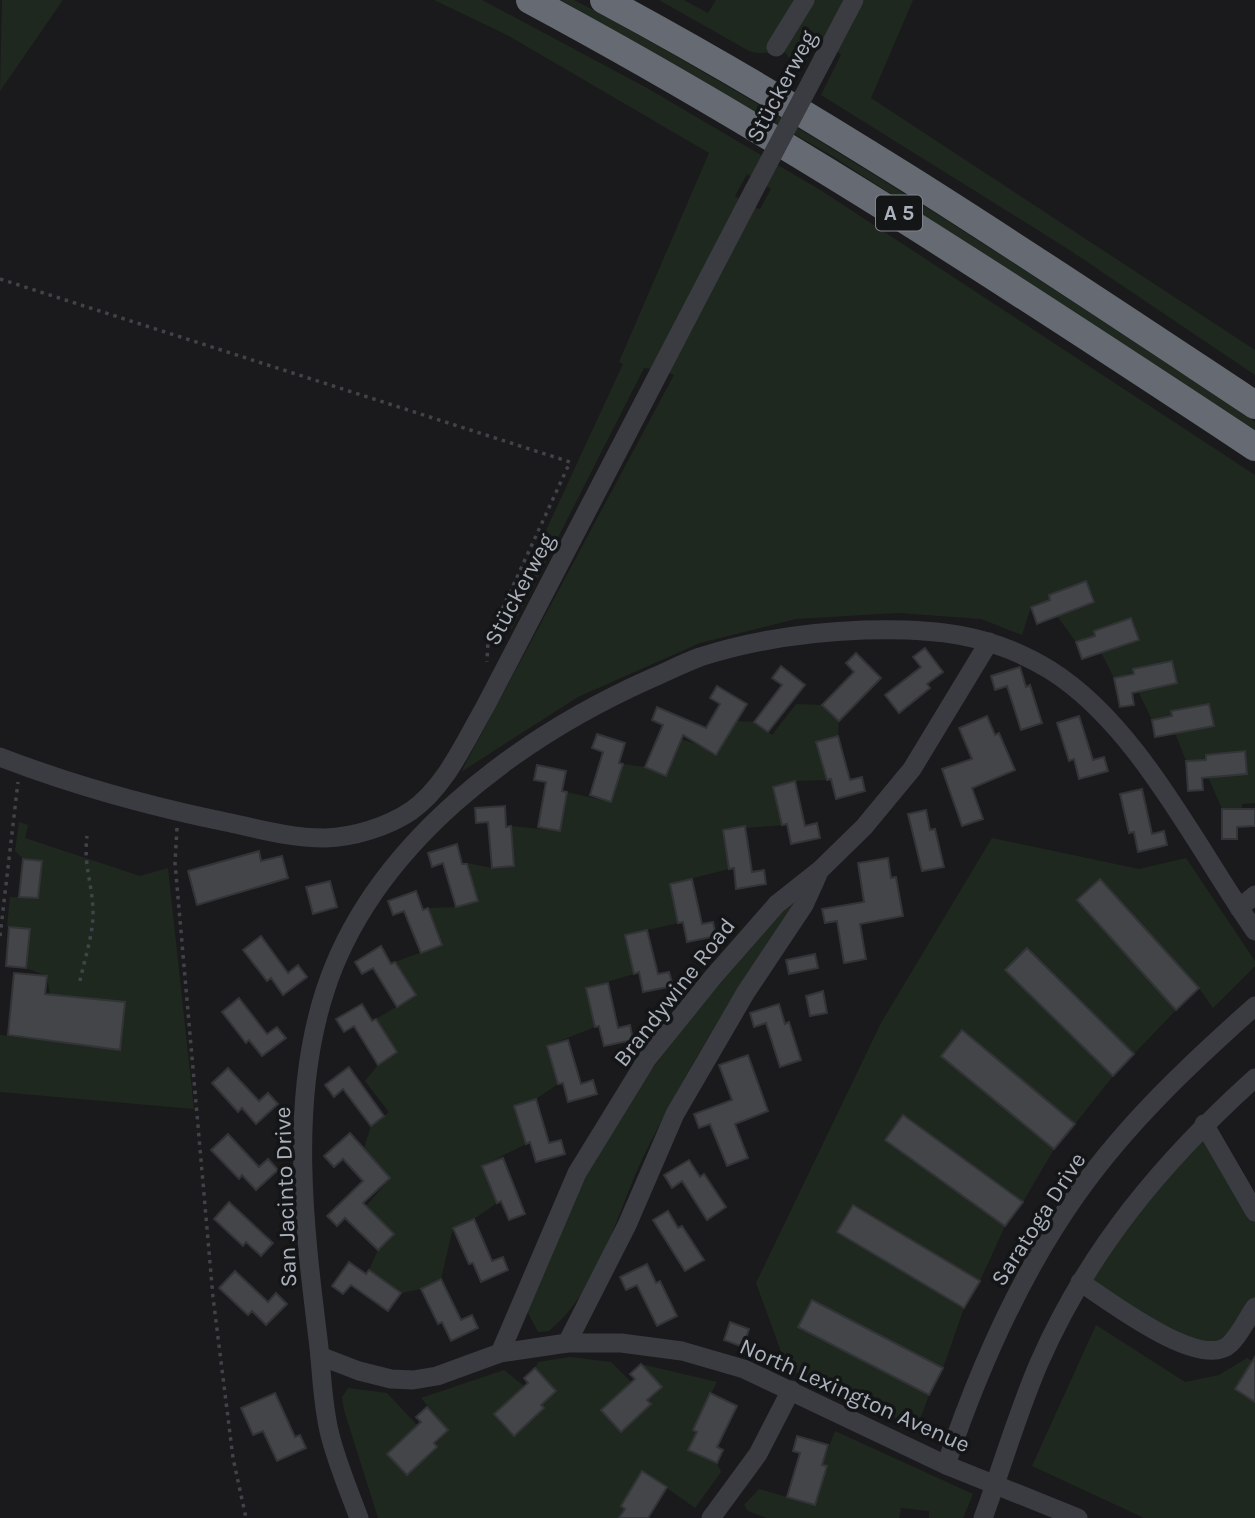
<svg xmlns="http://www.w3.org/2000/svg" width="1255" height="1518" viewBox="0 0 1255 1518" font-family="Karla,sans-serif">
<rect width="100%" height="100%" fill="#1a1a1c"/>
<!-- green -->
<g fill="#1f281f">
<polygon points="2,0 63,0 0,91"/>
<polygon points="434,0 482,0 647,88 822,191 1255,475 1255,803 1242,804 1242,809 1222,809 1208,777 1247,774 1245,751 1206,755 1206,760 1186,761 1175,733 1214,726 1209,704 1171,711 1172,716 1152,720 1138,691 1176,683 1172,661 1114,678 1101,652 1139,640 1131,618 1094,631 1095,636 1076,642 1057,616 1093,602 1085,581 1049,595 1050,600 1031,607 1022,635 981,619 898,613 796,619 700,643 578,697 461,772 674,375 669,373 755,208 760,209 771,189 747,174 735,196 739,199 652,369 644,368 511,630 506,617 623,364 619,362 709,153 507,35"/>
<path d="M561,0H574L593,10C822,135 1038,278 1255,422V430L829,154Z"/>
<path d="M659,0H684L708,13L716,0H844L821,43L817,41L802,69L790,61L786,53C773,50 762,56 749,51Z"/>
<polygon points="864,0 913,0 871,98 1255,350 1255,375 1068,249 821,95 841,55 837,51"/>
<polygon points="796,704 822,705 839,721 838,736 817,742 827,780 795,781 773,787 782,825 723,830 729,869 670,884 678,923 626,935 634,974 586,988 595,1027 547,1046 558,1084 536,1099 514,1106 526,1144 482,1166 497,1203 474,1219 453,1228 441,1279 421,1289 401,1293 369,1270 378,1250 394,1234 366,1206 390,1178 364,1148 371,1126 389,1112 365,1081 378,1065 397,1052 376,1019 416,995 395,962 441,945 428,908 456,907 478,901 467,863 492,868 514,866 511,826 560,831 567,792 611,802 623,764 645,767 666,776 681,739 696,744 716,755 736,721 754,722 772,735"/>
<polygon points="19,822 28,825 25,838 140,876 168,868 194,1109 0,1092 0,1035 120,1050 50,995 47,976 26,968 30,930 7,926 10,897 38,898 42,861 23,859 15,851"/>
<polygon points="992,838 1139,869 1186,858 1255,961 1255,966 1213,1008 1199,988 1100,879 1077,901 1176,1010 1134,1054 1027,948 1005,970 1113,1076 1075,1124 962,1031 941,1055 1054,1149 1023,1202 903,1115 885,1139 1005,1226 980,1281 853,1205 837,1231 964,1308 943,1368 812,1300 798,1327 929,1395 917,1428 787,1368 756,1283 881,1023"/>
<path d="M795,898L799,899C742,977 693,1059 649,1145C617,1207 604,1285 549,1331L538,1332L527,1311C546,1266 563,1217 586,1174C641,1071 718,984 795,898Z"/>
<polygon points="1204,1124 1255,1212 1255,1307 1211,1351 1080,1282"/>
<polygon points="1096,1325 1185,1382 1219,1375 1247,1358 1252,1361 1235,1389 1255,1402 1255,1518 1144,1518 1032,1466"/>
<polygon points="570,1357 611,1362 631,1382 601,1410 621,1431 650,1403 647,1400 662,1387 641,1364 717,1382 693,1429 697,1432 688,1450 717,1463 721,1472 695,1508 643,1471 621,1506 625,1509 619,1518 378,1518 344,1410 342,1397 348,1388 387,1393 417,1425 387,1453 407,1475 448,1430 421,1398 504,1370 524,1386 514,1435 544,1408 541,1405 556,1391 535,1368 538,1362"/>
<polygon points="835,1431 973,1494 963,1518 929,1518 929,1511 901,1508 899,1518 767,1518 748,1511 744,1505 759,1489 815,1505 826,1466 822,1465"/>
</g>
<!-- building -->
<g fill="#434549" stroke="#333438" stroke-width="2">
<polygon points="1086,581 1094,602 1037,624 1031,607 1050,600 1049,595"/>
<polygon points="1131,618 1139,640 1082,659 1076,642 1095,636 1094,631"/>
<polygon points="925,648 943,672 927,684 930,688 899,713 885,695 921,667 913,657"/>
<polygon points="856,653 881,678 839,721 822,705 854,672 846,663"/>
<polygon points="1172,661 1177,683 1132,693 1134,705 1120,707 1114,678 1134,674 1133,669"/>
<polygon points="781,666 805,685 768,732 754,722 782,685 772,678"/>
<polygon points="1020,667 1026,687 1030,685 1042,723 1021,730 1007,686 995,690 991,676"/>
<polygon points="717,686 747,704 716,755 683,735 666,776 645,767 663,725 652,720 657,707 706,728 720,704 710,698"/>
<polygon points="1209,704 1214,726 1155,737 1152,720 1172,716 1171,711"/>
<polygon points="987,716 995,735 999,733 1015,770 972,788 983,819 962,826 942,769 972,759 959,728"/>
<polygon points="1079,716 1093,760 1104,757 1108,771 1079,779 1074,759 1069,761 1057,723"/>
<polygon points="597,734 625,743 619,763 623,764 611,802 590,795 603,752 592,748"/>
<polygon points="838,736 850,780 862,777 865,791 836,799 831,779 827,780 816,742"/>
<polygon points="1245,751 1247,774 1202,778 1203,790 1188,791 1186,761 1206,760 1206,755"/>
<polygon points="537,765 566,771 562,791 567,792 560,831 538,827 546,782 534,780"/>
<polygon points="795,781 805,826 817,823 820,838 791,844 787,824 782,825 773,787"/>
<polygon points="1142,789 1152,834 1164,831 1167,845 1138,852 1134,832 1129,833 1120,794"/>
<polygon points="505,806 506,827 511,826 514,866 492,868 488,822 476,823 475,808"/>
<polygon points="1222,809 1255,809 1255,826 1237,827 1237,839 1222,839"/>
<polygon points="926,810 930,830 935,829 944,867 922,871 908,814"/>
<polygon points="745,826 752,872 764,870 766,884 736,889 734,868 729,869 723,830"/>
<polygon points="457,844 462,864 467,864 478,901 456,907 443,863 432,867 428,853"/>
<polygon points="259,851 261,861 282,856 288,878 197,905 188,871"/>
<polygon points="888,858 891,878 896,877 903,916 860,924 866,959 844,963 837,921 825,923 822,909 864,902 858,863"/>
<polygon points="23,859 42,861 38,898 19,897"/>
<polygon points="692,879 702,924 713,922 716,936 687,942 683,922 678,923 670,884"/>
<polygon points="1100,879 1199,988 1176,1010 1077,900"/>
<polygon points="330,881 337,907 313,914 306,887"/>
<polygon points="416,891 423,910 428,908 442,945 421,953 404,911 393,915 388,901"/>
<polygon points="9,927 30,929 26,968 6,966"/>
<polygon points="647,930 658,974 669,972 673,986 643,992 639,972 634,974 625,935"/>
<polygon points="261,936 288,973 298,965 307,977 283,995 271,978 267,981 243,950"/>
<polygon points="381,946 391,964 395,962 416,995 397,1007 373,968 362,974 355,962"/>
<polygon points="1027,948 1134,1054 1113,1076 1005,970"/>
<polygon points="815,954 818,968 789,974 786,960"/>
<polygon points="14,973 47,976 45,994 125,1002 120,1050 8,1035"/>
<polygon points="608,983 618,1028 630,1025 633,1040 604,1046 599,1026 595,1027 586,988"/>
<polygon points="823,991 827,1013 810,1016 806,996"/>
<polygon points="239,998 267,1034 277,1027 286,1038 262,1056 249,1040 246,1043 222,1012"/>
<polygon points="362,1004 372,1021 376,1019 397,1052 378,1065 354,1026 344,1032 336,1019"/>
<polygon points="779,1004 785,1024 789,1022 801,1060 780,1067 766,1023 754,1027 750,1013"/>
<polygon points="962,1030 1075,1124 1054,1149 941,1056"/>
<polygon points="568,1040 581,1084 593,1080 597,1094 568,1102 563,1083 558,1084 547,1046"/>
<polygon points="748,1055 768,1111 735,1124 748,1158 727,1166 710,1124 699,1128 694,1114 732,1100 719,1065"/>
<polygon points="349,1067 384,1116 371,1126 343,1089 334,1097 325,1085"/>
<polygon points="228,1068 259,1101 268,1093 278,1104 256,1124 242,1108 238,1112 212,1083"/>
<polygon points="536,1099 549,1143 561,1140 565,1154 536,1162 530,1142 526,1144 514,1106"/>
<polygon points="903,1115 1023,1202 1005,1226 885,1140"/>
<polygon points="350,1133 390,1178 363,1203 394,1234 378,1250 345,1218 337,1226 327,1216 363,1181 343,1159 334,1167 324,1156"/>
<polygon points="228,1134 259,1167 268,1159 278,1170 256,1190 242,1175 239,1179 211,1150"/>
<polygon points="503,1158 525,1214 509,1220 501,1201 497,1203 482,1166"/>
<polygon points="689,1160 700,1177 704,1174 726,1207 707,1220 682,1181 672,1188 664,1175"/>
<polygon points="229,1202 273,1243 261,1256 246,1242 243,1246 214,1219"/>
<polygon points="853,1205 980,1281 964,1308 837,1232"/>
<polygon points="668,1211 678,1228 682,1226 704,1260 685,1271 653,1220"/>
<polygon points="474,1219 492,1261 503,1257 508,1270 481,1282 473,1263 469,1264 453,1228"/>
<polygon points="349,1262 366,1274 369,1270 401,1293 388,1311 351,1285 343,1294 332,1286"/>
<polygon points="647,1264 656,1283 660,1281 677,1316 657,1326 637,1285 626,1290 620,1277"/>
<polygon points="235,1271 268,1302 276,1293 287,1304 266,1325 252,1311 248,1315 219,1288"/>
<polygon points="441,1279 461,1320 472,1315 478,1328 451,1341 442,1322 438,1324 421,1289"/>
<polygon points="812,1300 943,1368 929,1395 798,1327"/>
<polygon points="730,1322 749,1329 743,1347 724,1340"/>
<polygon points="1255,1357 1255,1402 1235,1389"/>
<polygon points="641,1364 662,1387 647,1400 651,1404 621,1432 601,1410 635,1379 630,1374"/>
<polygon points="535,1368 556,1391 541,1405 544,1408 514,1436 494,1414 528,1383 524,1378"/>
<polygon points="275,1393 295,1437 300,1435 306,1448 277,1461 263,1431 253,1435 241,1408"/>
<polygon points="710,1393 737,1406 717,1447 723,1450 717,1463 688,1450 697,1432 693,1430"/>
<polygon points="427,1407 448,1430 434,1443 437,1447 407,1475 387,1454 421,1422 416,1417"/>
<polygon points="797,1436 828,1445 822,1465 827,1466 815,1505 787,1497 800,1453 793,1451"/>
<polygon points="642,1471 667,1487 648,1518 619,1518 625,1509 621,1506"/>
</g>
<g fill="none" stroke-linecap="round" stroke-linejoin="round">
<!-- path -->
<g stroke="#404349" stroke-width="3.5" stroke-dasharray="3.5 5" stroke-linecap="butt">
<polyline points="0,279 570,462 488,640 487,662"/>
<polyline points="177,828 175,863 213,1297 233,1458 246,1518"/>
<polyline points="0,936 18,782"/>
<path d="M80,981C84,961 92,938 93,917C94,887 83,868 87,836"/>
</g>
<!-- minor -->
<g stroke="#3a3c42" stroke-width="19">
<polyline points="776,47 805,0"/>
<polyline points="823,59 854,0"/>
<path d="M0,757C75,786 152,807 231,823C262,830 293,838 325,838C354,837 387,827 411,811C446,786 464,743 485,707L754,190"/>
<polyline points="1239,908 1255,895"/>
<polyline points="1204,1124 1255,1212"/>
<path d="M1080,1282C1108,1300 1201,1372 1230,1344C1240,1334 1247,1319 1255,1307"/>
<polyline points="567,1343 627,1225 675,1114 746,992 804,905 818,874"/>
<polyline points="500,1353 577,1173 647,1059 713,977 777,904 820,870 864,827 912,769 989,642"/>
<polyline points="320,1356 359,1371 391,1379 413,1380 437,1376 500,1353 567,1343 621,1343 682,1351 744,1369 946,1465 1078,1518"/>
<path d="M946,1465C978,1370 1019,1276 1077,1194C1127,1123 1191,1063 1255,1006"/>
<path d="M359,1518C349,1491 337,1463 330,1435C322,1404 322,1371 318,1339C304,1226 289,1102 325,991C372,845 517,738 652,678C668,671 684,663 700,657C753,640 809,632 864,630C933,628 990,633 1050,670C1138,725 1196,847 1255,931"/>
<polyline points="711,1518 758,1454 791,1390"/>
<path d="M983,1518C1002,1467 1017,1414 1039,1363C1089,1249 1163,1161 1255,1078"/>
</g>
<!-- highway -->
<g stroke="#666b73" stroke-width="28">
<path d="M530,0C782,135 1017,290 1255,447"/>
<path d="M604,0C830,121 1042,264 1255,405"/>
</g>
<!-- minor-bridge -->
<polyline stroke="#3a3c42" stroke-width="19" points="754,190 823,59"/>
</g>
<g text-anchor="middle" stroke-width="7" stroke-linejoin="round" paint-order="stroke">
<!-- shield labels -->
<rect fill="#141517" stroke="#7e838b" stroke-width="2" x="876" y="195.5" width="46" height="35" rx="5"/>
<g font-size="21" font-weight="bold" fill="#abb2bd">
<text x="899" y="220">A 5</text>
</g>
<!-- street labels -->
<g font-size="23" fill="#abb2bd" stroke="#141517">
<text transform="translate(781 86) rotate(-62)" y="8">Stückerweg</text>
<text transform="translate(519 589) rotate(-62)" y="8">Stückerweg</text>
<text transform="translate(674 992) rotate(-52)" y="8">Brandywine Road</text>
<text transform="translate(285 1197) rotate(-92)" y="8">San Jacinto Drive</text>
<text transform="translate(1038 1219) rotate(-57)" y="8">Saratoga Drive</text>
<text transform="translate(855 1395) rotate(24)" y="8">North Lexington Avenue</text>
</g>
</g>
</svg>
